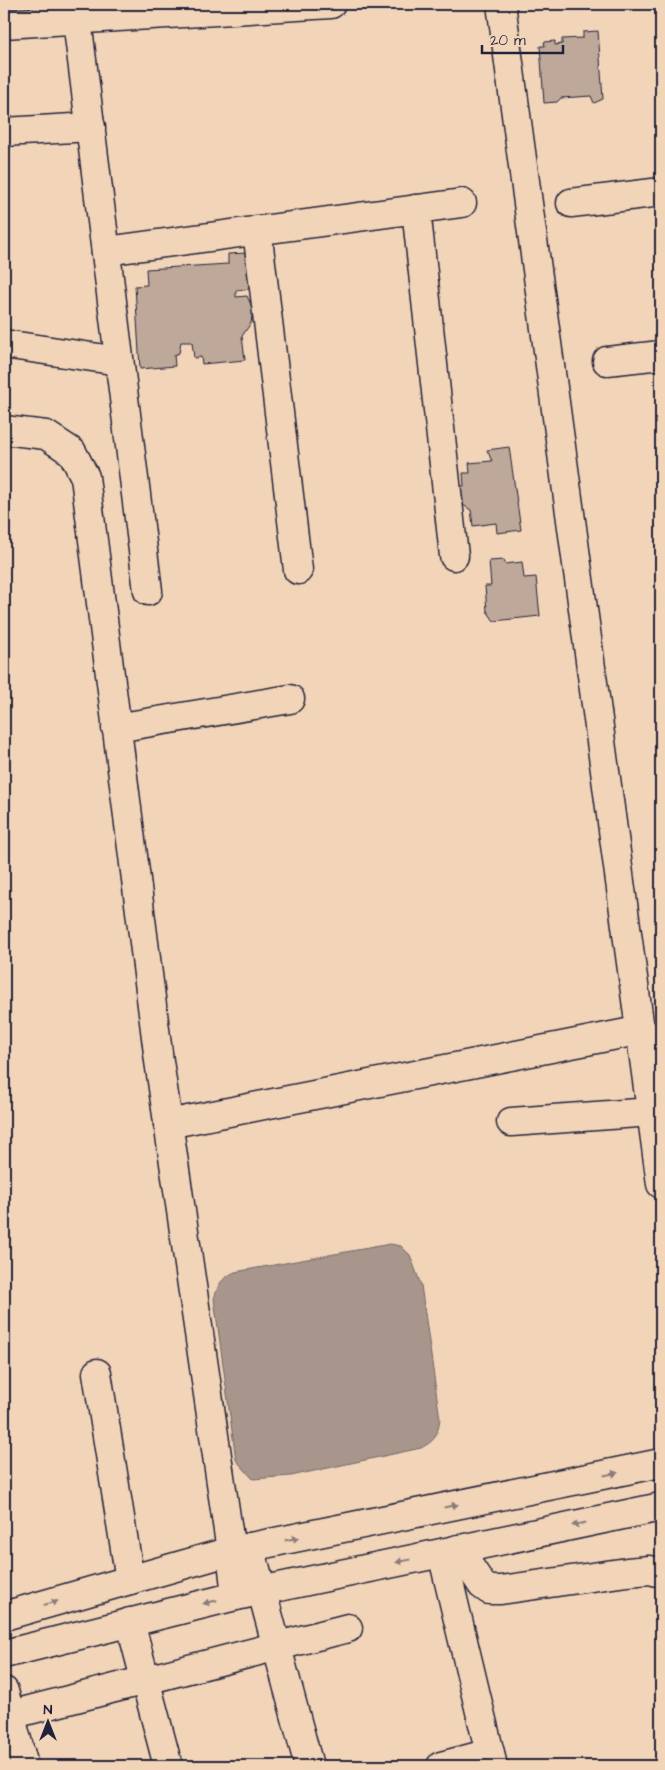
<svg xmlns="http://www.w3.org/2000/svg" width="665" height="1770" viewBox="0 0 665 1770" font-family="'Architects Daughter',sans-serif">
<rect width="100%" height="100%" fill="#f2d5b8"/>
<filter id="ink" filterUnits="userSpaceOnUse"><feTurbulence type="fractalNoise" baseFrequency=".02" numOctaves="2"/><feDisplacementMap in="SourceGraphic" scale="10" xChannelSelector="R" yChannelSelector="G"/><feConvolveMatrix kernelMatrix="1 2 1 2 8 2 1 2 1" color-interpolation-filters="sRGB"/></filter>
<g filter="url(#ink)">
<!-- water -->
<path fill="#a8958b" stroke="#72676b" d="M390,1244L401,1246L410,1255L421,1285L440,1419C437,1436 436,1440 421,1448L291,1476L253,1479L236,1460L214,1299C218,1285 220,1279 235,1272Z"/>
<!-- building -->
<g fill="#bea899" stroke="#22223b">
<polygon points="598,31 603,99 594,103 591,96 561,98 557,102 544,103 540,46 545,46 544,42 555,41 555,45 562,44 562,39 583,38 583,32"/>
<polygon points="247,253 250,289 236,290 236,297 247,296 253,309 251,323 242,336 245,360 202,364 201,357 194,358 192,342 181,342 179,353 174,355 175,366 140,369 135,286 147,285 146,269 228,264 228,254"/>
<polygon points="509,447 521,530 497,533 496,523 473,526 471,510 463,505 454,501 454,486 464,486 463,473 470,473 469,463 492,461 487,450"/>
<polygon points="504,560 505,564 522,562 524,578 536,577 540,616 494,621 487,611 485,586 491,586 489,561"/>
</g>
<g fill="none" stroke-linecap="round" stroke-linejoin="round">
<defs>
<g id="minor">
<polyline points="501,4 661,1184"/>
<polyline points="77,20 148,591"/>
<polyline points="4,24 331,4"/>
<polyline points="4,132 91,127"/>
<polyline points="571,203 661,192"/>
<polyline points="416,209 454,556"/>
<polyline points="257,230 298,570"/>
<polyline points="106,251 462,203"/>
<polyline points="4,344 119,361"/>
<polyline points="607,361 661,355"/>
<polyline points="4,430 46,435 72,452 85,477 159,1061 231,1551 236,1596"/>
<polyline points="116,728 290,699"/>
<polyline points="511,1122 652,1112"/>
<polyline points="168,1124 642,1030"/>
<polyline points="97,1373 130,1580"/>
<polyline points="250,1547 309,1766"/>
<polyline points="458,1549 482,1585 489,1590 501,1590 627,1572 650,1570 661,1573"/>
<polyline points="442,1553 493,1766"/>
<polyline points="4,1616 231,1551 661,1463"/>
<polyline points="130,1622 168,1766"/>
<polyline points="4,1654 236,1596 661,1507"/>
<polyline points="4,1691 24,1766"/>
<polyline points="10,1715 348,1628"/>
<polyline points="441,1766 490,1753"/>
</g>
</defs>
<!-- minor casing -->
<use href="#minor" stroke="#22223b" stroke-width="31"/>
<!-- minor -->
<use href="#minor" stroke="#f2d5b8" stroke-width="28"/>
</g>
<!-- one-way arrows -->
<defs><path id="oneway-solid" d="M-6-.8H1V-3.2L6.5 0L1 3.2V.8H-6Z" transform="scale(1.25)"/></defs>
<g fill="#8a7c7a">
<use href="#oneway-solid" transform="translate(611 1474) rotate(-11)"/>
<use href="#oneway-solid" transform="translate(451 1506) rotate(-11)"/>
<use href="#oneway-solid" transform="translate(579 1524) rotate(168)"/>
<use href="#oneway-solid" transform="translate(292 1539) rotate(-11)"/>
<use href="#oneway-solid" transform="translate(403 1561) rotate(168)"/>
<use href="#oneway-solid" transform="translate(210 1602) rotate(166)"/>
<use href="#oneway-solid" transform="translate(51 1603) rotate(-16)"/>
</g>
</g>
<!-- margin -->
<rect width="665" height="1770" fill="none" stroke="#f2d5b8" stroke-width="20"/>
<rect x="10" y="10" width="645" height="1750" fill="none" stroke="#22223b" stroke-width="2" filter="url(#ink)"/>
<!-- north arrow -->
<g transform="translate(48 1722)" stroke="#f2d5b8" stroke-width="4" paint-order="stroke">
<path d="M0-4L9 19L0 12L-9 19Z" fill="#22223b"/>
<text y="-8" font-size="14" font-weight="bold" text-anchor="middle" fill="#22223b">N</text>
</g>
<!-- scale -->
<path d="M482 45v8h81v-8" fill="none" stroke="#22223b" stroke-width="2.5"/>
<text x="490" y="45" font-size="15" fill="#22223b" stroke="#f2d5b8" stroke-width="4" paint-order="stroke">20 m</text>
</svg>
